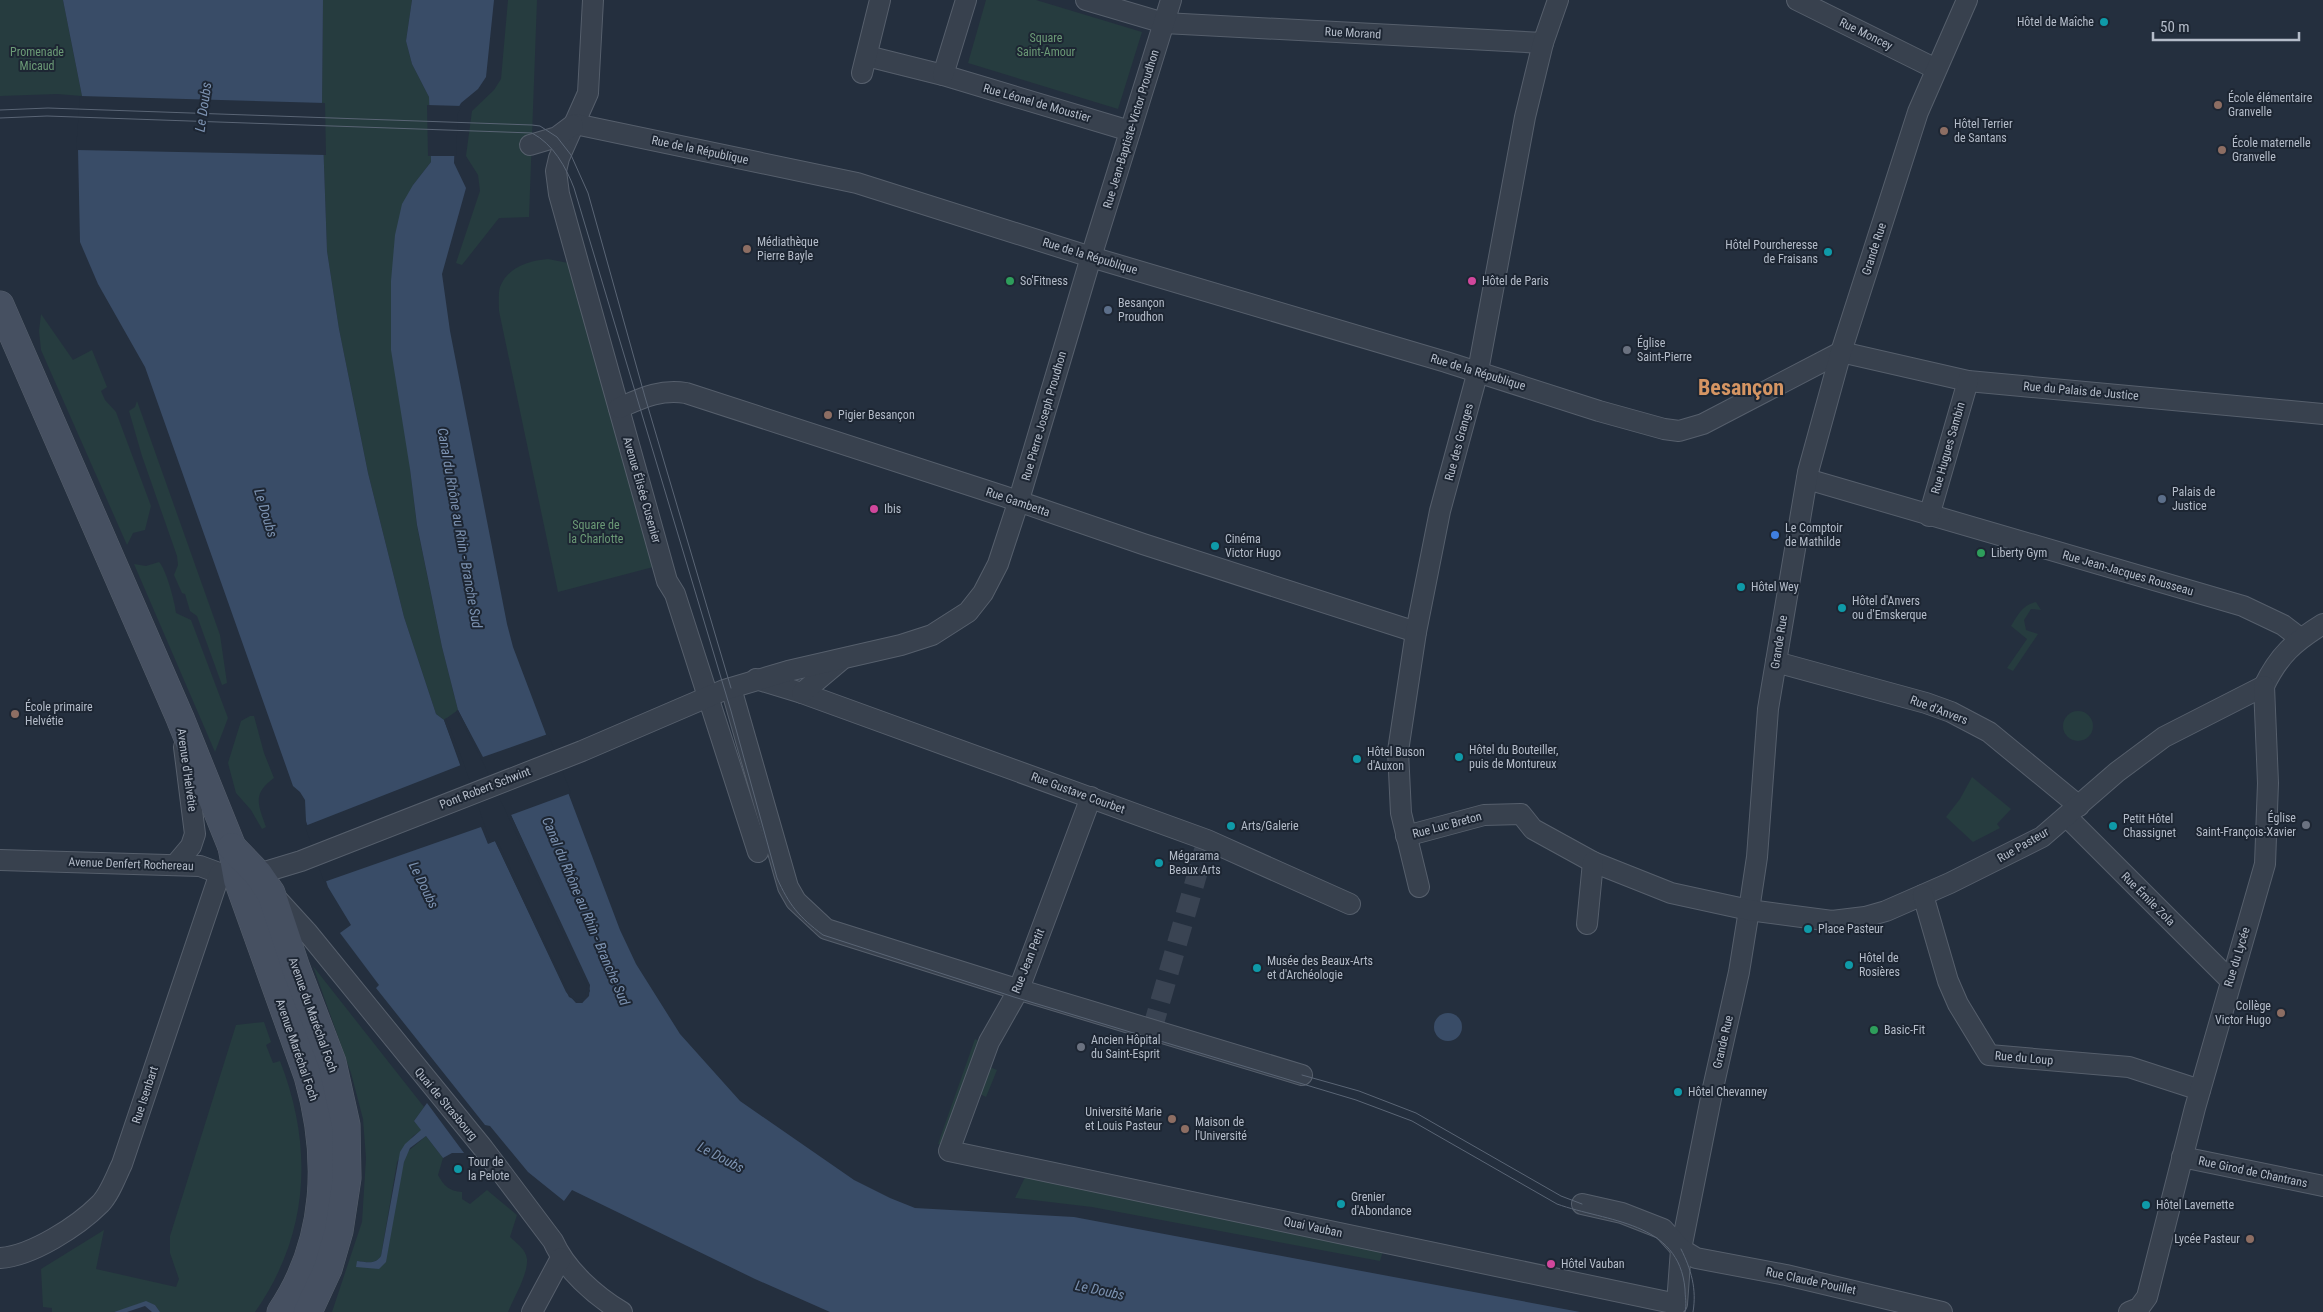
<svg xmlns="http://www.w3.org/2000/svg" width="2323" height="1312" viewBox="0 0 2323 1312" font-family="'Roboto Condensed',sans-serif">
<rect width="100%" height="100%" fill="#242f3e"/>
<!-- green -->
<g fill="#263c3f">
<polygon points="0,0 63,0 82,96 57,94 0,96"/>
<polygon points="323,0 412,0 406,41 412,64 429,97 431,162 413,185 410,469 417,526 442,647 458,710 444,720 436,714 404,617 368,473 339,329 327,251 322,109"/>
<polygon points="508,0 537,0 529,217 499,218 462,265 456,263 480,191 478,175 466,156 472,111 494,90 501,79"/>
<polygon points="986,0 1036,0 1142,32 1118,109 968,63"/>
<path d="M548,259L568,263L613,416L611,417L614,430L657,566L558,592L499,311C499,304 498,294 500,287C508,267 528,261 548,259Z"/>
<polygon points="41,314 73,360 92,350 107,387 101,391 105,400 116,412 151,506 145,530 133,533 127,545 41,350 39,331"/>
<polygon points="137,401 220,635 227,683 222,685 197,616 190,611 185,594 182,593 174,575 178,565 177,556 142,456 129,411 135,407"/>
<path d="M159,562C166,569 175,602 176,613L191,620L228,718L215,752L134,564L146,566Z"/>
<path d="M2036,602L2041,610L2031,609L2024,620L2026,630L2038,634L2013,671L2007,668L2027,639L2011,626C2017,616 2023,604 2036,602Z"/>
<circle cx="2078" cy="726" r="15"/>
<path d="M250,716H254L264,753L274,778C252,794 258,804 266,827L262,829L251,810L236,793L228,763L241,721Z"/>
<polygon points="1972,777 2011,809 1997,824 2000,828 1973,842 1946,817 1960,799"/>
<path d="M313,966L424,1107L414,1121L422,1130L413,1136L397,1162L381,1256C375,1265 367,1262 357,1261L379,1269L406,1153L426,1136L443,1158L438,1175C444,1186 449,1191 462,1192V1199L470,1204L487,1190L517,1215L510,1237C516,1243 526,1249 527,1259C528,1275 514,1297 508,1312H332L362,1222L366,1158L363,1119L351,1073Z"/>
<path d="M264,1022L271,1042L266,1045L273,1063L280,1061C314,1148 309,1235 255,1312H160L155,1305L146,1302L114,1312H52V1308L43,1307L41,1269L104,1230L96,1269L176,1287L179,1279L170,1253V1236L236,1025Z"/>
<polygon points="975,1039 983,1042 945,1146 938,1144"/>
<polygon points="987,1066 997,1070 986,1097 976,1092"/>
<polygon points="1027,1173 1383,1251 1380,1261 1092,1207 1015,1198"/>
</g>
<!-- water -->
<g fill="#394c67">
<polygon points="63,0 323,0 322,109 327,251 339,329 368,473 404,617 436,714 444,720 488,843 495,841 569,997 582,1003 590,991 511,815 458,710 442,647 417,525 410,469 391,350 391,281 395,235 402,204 413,185 431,162 429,97 412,64 406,41 412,0 494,0 486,77 478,89 461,103 456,112 454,163 466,188 442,274 450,331 507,624 513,647 620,930 636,964 680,1034 740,1101 854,1180 890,1198 915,1208 1074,1217 1580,1312 830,1312 755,1279 572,1190 564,1201 528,1172 490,1126 485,1125 376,988 379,985 340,933 351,925 328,887 306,821 305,800 300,792 293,786 145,367 98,284 80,242 78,149 82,96"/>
<circle cx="1448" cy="1027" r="14"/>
<path d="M427,1103L464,1153H452L443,1158L426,1136L410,1148L404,1162L386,1262L379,1269L356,1267L357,1261C367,1262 375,1265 381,1256L400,1152L405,1144L421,1130L414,1121Z"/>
<polygon points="146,1301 155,1305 160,1312 152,1312 145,1306 127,1312 114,1312"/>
</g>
<!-- pier -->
<g fill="#242f3e">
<polygon points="80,96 325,103 326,155 76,150"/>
<polygon points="427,105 462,106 458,113 456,156 428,156"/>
<polygon points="458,710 483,757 548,734 571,793 511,815 590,985 589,996 582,1003 576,1003 566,992 495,841 488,844 481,827 324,882 305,826 461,765 444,720 446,718 464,764 490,841 497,840 568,991 577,1000 585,998 587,986 480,756 456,711"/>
</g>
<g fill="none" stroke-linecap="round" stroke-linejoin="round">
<!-- minor-tunnel -->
<polyline stroke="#3a4453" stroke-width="20" stroke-dasharray="20 10" stroke-linecap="butt" points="1152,1030 1207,840"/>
<defs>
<g id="minor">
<polyline points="593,0 588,93 559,158 556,171 559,194 667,581 675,594 758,852"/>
<polyline points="1086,0 1164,23 1543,43"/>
<polyline points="1797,0 1936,69"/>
<polyline points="867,56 943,75 1130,131"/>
<polyline points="862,73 880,0"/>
<polyline points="943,75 966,0"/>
<polyline points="575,124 857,183 1091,257 1446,362 1599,411 1664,429 1679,431 1703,424 1841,352"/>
<polyline points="530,145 557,137 573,125"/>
<polyline points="1841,352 1968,381 2323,414"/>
<path d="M619,408C642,398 660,389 686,393L1003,496L1143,544L1416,632"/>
<polyline points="1807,479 2243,606 2283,625 2300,638"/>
<polyline points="1929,516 1968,381"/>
<polyline points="1776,662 1926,703 1951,712 1989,732 2079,806"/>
<polyline points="756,679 802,693 1207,840 1350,904"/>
<path d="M2264,686C2279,655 2294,642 2323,624"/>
<polyline points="731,688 788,887 796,901 826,929 1007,986 1302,1075"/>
<polyline points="802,693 840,661"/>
<polyline points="1091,797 1019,989 989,1042 949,1151 1677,1304 1681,1249 1713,1088 1739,972 1749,910 1757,857 1768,709 1808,472 1841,352 1918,112 1967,0"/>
<polyline points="2067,817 2230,980"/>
<polyline points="1406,836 1484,815 1521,814 1533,829 1593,862 1671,893 1749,910 1832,921 1865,917 1886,911 1950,883 2042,837 2117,772 2164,737 2264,686"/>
<polyline points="0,860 200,866 238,880 301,861 582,751 724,690 788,671 901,645 932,635 968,612 983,593 998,564 1018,503 1091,257 1171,0"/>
<polyline points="175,865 191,846 195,834 184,747"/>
<polyline points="1419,887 1401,813 1398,751 1416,632 1440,511 1478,371 1525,117 1543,43 1558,0"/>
<polyline points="1923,895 1948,981 1958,1004 1989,1055 2129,1067 2200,1090"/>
<path d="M276,898L308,933L483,1148L553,1241C566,1270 594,1295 622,1312"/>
<polyline points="1587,924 1593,862"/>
<polyline points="2182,1157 2323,1186"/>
<polyline points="1582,1204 1622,1213 1663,1229 1681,1249 1696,1258 1786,1275 1942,1312"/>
<path d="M0,1258C32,1256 78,1226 100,1204C110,1194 116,1176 122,1164L220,873"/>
<polyline points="532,1312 561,1258"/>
<polyline points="2129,1312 2139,1308 2147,1297 2195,1108 2265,864 2268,783 2264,686"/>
</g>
<g id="secondary">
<path d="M0,305L180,718L232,847L238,880L308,1076C331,1156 329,1241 281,1312"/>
<polyline points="232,847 258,874 271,893 296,968 332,1062 346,1125 347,1178 339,1231 328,1269 308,1312"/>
</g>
</defs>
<!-- minor casing -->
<use href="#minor" stroke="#565f6c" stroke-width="22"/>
<!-- secondary casing -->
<use href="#secondary" stroke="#565f6c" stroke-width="29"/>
<!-- minor -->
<use href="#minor" stroke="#38414e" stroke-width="20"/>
<!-- secondary -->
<use href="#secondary" stroke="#465061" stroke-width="28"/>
<!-- tram -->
<g stroke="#5a6575" stroke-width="1">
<polyline points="0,110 48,108 532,125 540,126 557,137 571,155 588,193 645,397 731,688"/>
<path d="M0,118L47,116L532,133C553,144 566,167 574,188L731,711L777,878C789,905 799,917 823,935L1014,997L1356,1100L1412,1121L1557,1204C1607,1222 1679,1221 1685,1289C1685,1297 1687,1304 1685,1312"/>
<polyline points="1302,1075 1359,1091 1416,1113 1561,1196 1582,1204"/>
<path d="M1681,1249C1691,1269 1697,1289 1693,1312"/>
</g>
</g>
<!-- markers -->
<g fill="#0f9aa8" stroke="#1d2633" stroke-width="2">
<circle cx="2104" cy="22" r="5"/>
<circle cx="1828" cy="252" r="5"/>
<circle cx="1215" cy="546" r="5"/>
<circle cx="1741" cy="587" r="5"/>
<circle cx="1842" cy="608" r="5"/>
<circle cx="1459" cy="757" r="5"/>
<circle cx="1357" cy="759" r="5"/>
<circle cx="1231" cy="826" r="5"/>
<circle cx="2113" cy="826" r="5"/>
<circle cx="1159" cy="863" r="5"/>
<circle cx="1808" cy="929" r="5"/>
<circle cx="1849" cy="965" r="5"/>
<circle cx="1257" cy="968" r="5"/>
<circle cx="1678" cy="1092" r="5"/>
<circle cx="458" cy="1169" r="5"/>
<circle cx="1341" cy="1204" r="5"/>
<circle cx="2146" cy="1205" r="5"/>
</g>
<g fill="#8d6e63" stroke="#1d2633" stroke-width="2">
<circle cx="2218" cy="105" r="5"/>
<circle cx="1944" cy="131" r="5"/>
<circle cx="2222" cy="150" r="5"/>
<circle cx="747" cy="249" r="5"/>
<circle cx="828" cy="415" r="5"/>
<circle cx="15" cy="714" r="5"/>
<circle cx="2281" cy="1013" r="5"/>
<circle cx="1172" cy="1119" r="5"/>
<circle cx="1185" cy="1129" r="5"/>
<circle cx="2250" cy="1239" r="5"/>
</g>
<g fill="#2e9e5b" stroke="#1d2633" stroke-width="2">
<circle cx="1010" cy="281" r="5"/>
<circle cx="1981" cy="553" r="5"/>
<circle cx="1874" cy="1030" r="5"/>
</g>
<g fill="#d1479c" stroke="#1d2633" stroke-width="2">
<circle cx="1472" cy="281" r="5"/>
<circle cx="874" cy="509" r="5"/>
<circle cx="1551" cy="1264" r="5"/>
</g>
<g fill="#5c6f8a" stroke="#1d2633" stroke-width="2">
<circle cx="1108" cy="310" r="5"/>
<circle cx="2162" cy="499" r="5"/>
</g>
<g fill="#6b7280" stroke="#1d2633" stroke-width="2">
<circle cx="1627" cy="350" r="5"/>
<circle cx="2306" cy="825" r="5"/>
<circle cx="1081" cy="1047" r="5"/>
</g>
<circle fill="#3f7fe0" stroke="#1d2633" stroke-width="2" cx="1775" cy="535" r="5"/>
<g text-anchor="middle" stroke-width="4" stroke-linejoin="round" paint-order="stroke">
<!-- poi labels -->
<g font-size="12" fill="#b4bcc9" stroke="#1d2633" text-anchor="start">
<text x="2094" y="26" text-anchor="end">Hôtel de Maîche</text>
<text x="2228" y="102">École élémentaire<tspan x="2228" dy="14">Granvelle</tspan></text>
<text x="1954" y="128">Hôtel Terrier<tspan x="1954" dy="14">de Santans</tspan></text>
<text x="2232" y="147">École maternelle<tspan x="2232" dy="14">Granvelle</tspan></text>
<text x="757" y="246">Médiathèque<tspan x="757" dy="14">Pierre Bayle</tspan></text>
<text x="1818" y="249" text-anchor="end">Hôtel Pourcheresse<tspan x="1818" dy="14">de Fraisans</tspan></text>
<text x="1020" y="285">So'Fitness</text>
<text x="1482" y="285">Hôtel de Paris</text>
<text x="1118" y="307">Besançon<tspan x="1118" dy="14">Proudhon</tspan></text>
<text x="1637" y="347">Église<tspan x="1637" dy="14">Saint-Pierre</tspan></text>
<text x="838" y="419">Pigier Besançon</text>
<text x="2172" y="496">Palais de<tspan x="2172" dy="14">Justice</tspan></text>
<text x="884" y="513">Ibis</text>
<text x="1785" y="532">Le Comptoir<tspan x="1785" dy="14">de Mathilde</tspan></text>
<text x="1225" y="543">Cinéma<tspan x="1225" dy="14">Victor Hugo</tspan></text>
<text x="1991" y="557">Liberty Gym</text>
<text x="1751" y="591">Hôtel Wey</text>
<text x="1852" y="605">Hôtel d'Anvers<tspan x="1852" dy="14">ou d'Emskerque</tspan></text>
<text x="25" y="711">École primaire<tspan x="25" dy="14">Helvétie</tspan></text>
<text x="1469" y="754">Hôtel du Bouteiller,<tspan x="1469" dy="14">puis de Montureux</tspan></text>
<text x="1367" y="756">Hôtel Buson<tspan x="1367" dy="14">d'Auxon</tspan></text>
<text x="2296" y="822" text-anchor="end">Église<tspan x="2296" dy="14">Saint-François-Xavier</tspan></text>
<text x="2123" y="823">Petit Hôtel<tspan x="2123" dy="14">Chassignet</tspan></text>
<text x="1241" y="830">Arts/Galerie</text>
<text x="1169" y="860">Mégarama<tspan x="1169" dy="14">Beaux Arts</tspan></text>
<text x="1818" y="933">Place Pasteur</text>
<text x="1859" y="962">Hôtel de<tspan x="1859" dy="14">Rosières</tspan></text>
<text x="1267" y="965">Musée des Beaux-Arts<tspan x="1267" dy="14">et d'Archéologie</tspan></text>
<text x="2271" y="1010" text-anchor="end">Collège<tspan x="2271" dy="14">Victor Hugo</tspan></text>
<text x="1884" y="1034">Basic-Fit</text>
<text x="1091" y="1044">Ancien Hôpital<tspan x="1091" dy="14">du Saint-Esprit</tspan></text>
<text x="1688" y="1096">Hôtel Chevanney</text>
<text x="1162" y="1116" text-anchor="end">Université Marie<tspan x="1162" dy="14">et Louis Pasteur</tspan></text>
<text x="1195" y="1126">Maison de<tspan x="1195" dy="14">l'Université</tspan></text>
<text x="468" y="1166">Tour de<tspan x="468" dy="14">la Pelote</tspan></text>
<text x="1351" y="1201">Grenier<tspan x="1351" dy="14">d'Abondance</tspan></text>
<text x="2156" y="1209">Hôtel Lavernette</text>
<text x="2240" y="1243" text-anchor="end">Lycée Pasteur</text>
<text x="1561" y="1268">Hôtel Vauban</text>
</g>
<!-- street labels -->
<g font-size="12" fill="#b4bcc9" stroke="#1d2633">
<text transform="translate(1353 33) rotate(3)" y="4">Rue Morand</text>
<text transform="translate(1866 34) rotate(26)" y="4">Rue Moncey</text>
<text transform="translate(1037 103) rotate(16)" y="4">Rue Léonel de Moustier</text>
<text transform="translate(1131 129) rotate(-73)" y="4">Rue Jean-Baptiste-Victor Proudhon</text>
<text transform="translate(700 150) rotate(12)" y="4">Rue de la République</text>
<text transform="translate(1874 249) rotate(-72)" y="4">Grande Rue</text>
<text transform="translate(1090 256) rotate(17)" y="4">Rue de la République</text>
<text transform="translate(1478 372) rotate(17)" y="4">Rue de la République</text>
<text transform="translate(2081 391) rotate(5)" y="4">Rue du Palais de Justice</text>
<text transform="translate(1044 416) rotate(-74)" y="4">Rue Pierre Joseph Proudhon</text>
<text transform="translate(1459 442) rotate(-75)" y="4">Rue des Granges</text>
<text transform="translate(1948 448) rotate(-74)" y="4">Rue Hugues Sambin</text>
<text transform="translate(642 490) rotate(74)" y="4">Avenue Élisée Cusenier</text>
<text transform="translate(1018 502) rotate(19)" y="4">Rue Gambetta</text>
<text transform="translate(2128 573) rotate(16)" y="4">Rue Jean-Jacques Rousseau</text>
<text transform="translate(1779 642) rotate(-81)" y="4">Grande Rue</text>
<text transform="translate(1939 710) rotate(21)" y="4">Rue d'Anvers</text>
<text transform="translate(187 770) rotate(82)" y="4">Avenue d'Helvétie</text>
<text transform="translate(485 788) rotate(-21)" y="4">Pont Robert Schwint</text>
<text transform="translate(1078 793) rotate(20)" y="4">Rue Gustave Courbet</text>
<text transform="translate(1447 825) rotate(-15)" y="4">Rue Luc Breton</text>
<text transform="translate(2023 845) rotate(-30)" y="4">Rue Pasteur</text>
<text transform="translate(131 864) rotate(2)" y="4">Avenue Denfert Rochereau</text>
<text transform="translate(2148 899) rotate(45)" y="4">Rue Émile Zola</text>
<text transform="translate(2237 957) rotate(-73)" y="4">Rue du Lycée</text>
<text transform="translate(1028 961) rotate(-68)" y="4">Rue Jean Petit</text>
<text transform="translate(313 1015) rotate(70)" y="4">Avenue du Maréchal Foch</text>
<text transform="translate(1723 1042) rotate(-77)" y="4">Grande Rue</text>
<text transform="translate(297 1050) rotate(71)" y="4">Avenue Maréchal Foch</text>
<text transform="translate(2024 1058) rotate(5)" y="4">Rue du Loup</text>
<text transform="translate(145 1095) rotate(-72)" y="4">Rue Isenbart</text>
<text transform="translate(446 1104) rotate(50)" y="4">Quai de Strasbourg</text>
<text transform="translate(2253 1172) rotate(12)" y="4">Rue Girod de Chantrans</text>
<text transform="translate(1313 1227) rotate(12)" y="4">Quai Vauban</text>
<text transform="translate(1811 1281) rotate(12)" y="4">Rue Claude Pouillet</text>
</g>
<!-- park labels -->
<g font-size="12" fill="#6b9a76" stroke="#1d2633">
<text x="1046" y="42">Square<tspan x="1046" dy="14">Saint-Amour</tspan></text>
<text x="37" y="56">Promenade<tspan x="37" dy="14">Micaud</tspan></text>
<text x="596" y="529">Square de<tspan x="596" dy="14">la Charlotte</tspan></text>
</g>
<!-- water labels -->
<g font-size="14" font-style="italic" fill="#7c92b1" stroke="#1d2633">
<text transform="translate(203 107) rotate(-82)" y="5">Le Doubs</text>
<text transform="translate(266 513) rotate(73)" y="5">Le Doubs</text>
<text transform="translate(460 528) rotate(80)" y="5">Canal du Rhône au Rhin - Branche Sud</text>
<text transform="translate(424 885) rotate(64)" y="5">Le Doubs</text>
<text transform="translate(586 911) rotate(67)" y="5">Canal du Rhône au Rhin - Branche Sud</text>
<text transform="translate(721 1157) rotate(28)" y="5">Le Doubs</text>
<text transform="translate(1100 1290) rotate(12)" y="5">Le Doubs</text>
</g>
<!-- town labels -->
<g font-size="22" font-weight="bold" fill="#d59563" stroke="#1d2633">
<text x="1741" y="395">Besançon</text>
</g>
</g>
<!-- scale -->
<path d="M2153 32v8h146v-8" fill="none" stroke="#b4bcc9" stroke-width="2.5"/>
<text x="2160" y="32" font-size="15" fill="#b4bcc9" stroke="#1d2633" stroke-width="4" paint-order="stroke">50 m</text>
</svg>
